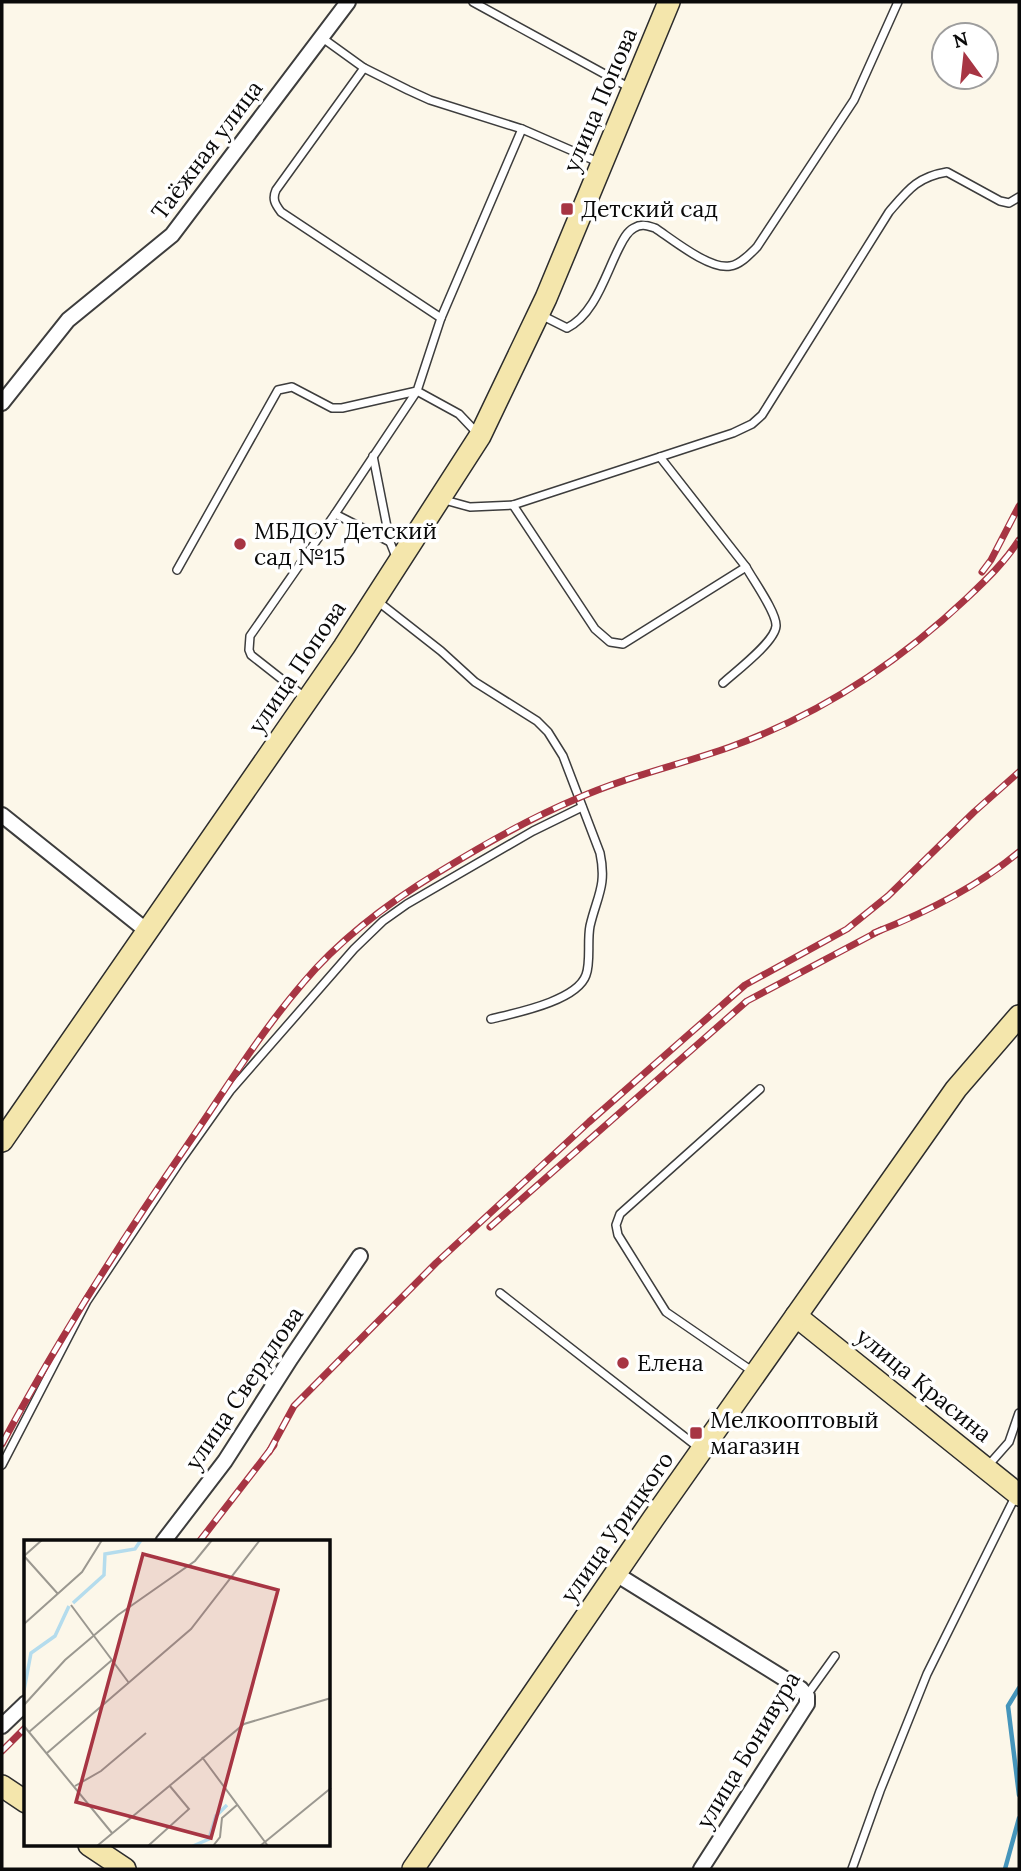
<svg xmlns="http://www.w3.org/2000/svg" width="1021" height="1871" viewBox="0 0 1021 1871" font-family="Lora,serif">
<rect width="100%" height="100%" fill="#fcf7e9"/>
<g fill="none" stroke-linecap="round" stroke-linejoin="round">
<!-- stream -->
<g stroke="#4595bb" stroke-width="4.5">
<polyline points="1019,1688 1008,1706 1019,1795"/>
<polyline points="1005,1869 1019,1818"/>
</g>
<defs>
<g id="lane">
<polyline points="473,2 632,89"/>
<polyline points="321,37 364,68 408,90 430,100 522,129 598,162"/>
<path d="M364,68L276,190C272,199 275,204 281,212L441,318"/>
<path d="M539,314L567,328C594,315 605,276 618,250C622,242 626,232 634,228C642,223 648,226 655,228C673,240 710,270 730,266C740,265 750,254 757,247L854,100L898,2"/>
<polyline points="373,456 390,542 396,557"/>
<polyline points="660,457 746,567"/>
<path d="M441,499L470,507L513,505L733,433L752,424L762,415L889,212C908,190 917,177 947,172L1000,201L1009,203L1019,197"/>
<path d="M513,505L595,629L610,642L623,644L746,567C753,580 777,613 776,626C775,642 735,672 723,683"/>
<polyline points="335,514 390,542"/>
<polyline points="177,570 278,390 292,387 332,408 342,408 417,391 441,318 522,129"/>
<path d="M376,600L441,651L475,682L537,721L548,732L563,756L600,853C607,886 597,896 590,926C587,941 591,962 586,975C577,1001 515,1013 491,1019"/>
<polyline points="307,699 251,655 249,650 250,636 335,514 417,391 459,414 477,433"/>
<polyline points="500,1293 699,1448"/>
<polyline points="752,1371 666,1312 618,1235 616,1225 620,1214 760,1089"/>
<polyline points="2,1465 87,1301 181,1160 230,1091 354,949 383,921 407,904 533,831 582,807"/>
<polyline points="986,1468 1009,1442 1019,1413"/>
<polyline points="807,1695 835,1656"/>
<polyline points="852,1869 880,1791 927,1674 1015,1497"/>
</g>
<g id="street">
<polyline points="2,403 68,320 172,235 348,2"/>
<polyline points="2,815 147,931"/>
<polyline points="163,1542 225,1461 291,1358 360,1256"/>
<polyline points="616,1574 801,1689 807,1696 807,1704 701,1869"/>
<polyline points="2,1726 26,1703"/>
</g>
<g id="secondary">
<polyline points="2,1141 344,647 480,436 546,298 669,2"/>
<polyline points="796,1316 1019,1495"/>
<polyline points="2,1786 26,1802"/>
<polyline points="89,1845 125,1869"/>
<polyline points="413,1869 653,1519 956,1089 1019,1016"/>
</g>
</defs>
<!-- lane casing -->
<use href="#lane" stroke="#3d3d3d" stroke-width="10"/>
<!-- street casing -->
<use href="#street" stroke="#3d3d3d" stroke-width="18"/>
<!-- secondary casing -->
<use href="#secondary" stroke="#2c2c2c" stroke-width="24"/>
<!-- lane -->
<use href="#lane" stroke="#fff" stroke-width="7"/>
<!-- street -->
<use href="#street" stroke="#fff" stroke-width="14"/>
<!-- secondary -->
<use href="#secondary" stroke="#f4e6ac" stroke-width="21"/>
<defs>
<g id="rail">
<polyline points="982,572 991,560 1019,506"/>
<path d="M874,933C925,913 977,887 1019,852"/>
<polyline points="490,1227 747,1001 881,930"/>
<path d="M2,1444C58,1340 121,1241 188,1144C225,1090 260,1033 303,983C339,940 391,901 439,872C483,845 528,819 576,799C625,777 679,765 730,747C819,715 898,663 967,598C986,580 1005,562 1019,540"/>
<polyline points="269,1452 294,1406 436,1263 589,1122 745,985 847,929 888,896 974,812 1019,772"/>
<polyline points="199,1542 274,1445"/>
<polyline points="2,1751 26,1727"/>
</g>
</defs>
<!-- rail casing -->
<use href="#rail" stroke="#a73543" stroke-width="7"/>
<!-- rail -->
<use href="#rail" stroke="#fff" stroke-width="4.5" stroke-dasharray="13" stroke-linecap="butt"/>
</g>
<!-- markers -->
<g fill="#a73543" stroke="#fff" stroke-width="2.5">
<rect x="560" y="202" width="14" height="14" rx="3.5"/>
<circle cx="240" cy="544" r="7"/>
<circle cx="623" cy="1363" r="7"/>
<rect x="689" y="1426" width="14" height="14" rx="3.5"/>
</g>
<g text-anchor="middle" stroke-width="7" stroke-linejoin="round" paint-order="stroke">
<!-- street labels -->
<g font-size="23" fill="#0a0a0a" stroke="#fff">
<text transform="translate(600 100) rotate(-67)" y="8">улица Попова</text>
<text transform="translate(207 150) rotate(-53)" y="8">Таёжная улица</text>
<text transform="translate(297 667) rotate(-56)" y="8">улица Попова</text>
<text transform="translate(924 1385) rotate(39)" y="8">улица Красина</text>
<text transform="translate(244 1388) rotate(-56)" y="8">улица Свердлова</text>
<text transform="translate(617 1527) rotate(-55)" y="8">улица Урицкого</text>
<text transform="translate(748 1750) rotate(-59)" y="8">улица Бонивура</text>
</g>
<!-- poi labels -->
<g font-size="23" fill="#0a0a0a" stroke="#fff" text-anchor="start">
<text x="581" y="217">Детский сад</text>
<text x="254" y="539">МБДОУ Детский<tspan x="254" dy="26">сад №15</tspan></text>
<text x="637" y="1371">Елена</text>
<text x="710" y="1428">Мелкооптовый<tspan x="710" dy="26">магазин</tspan></text>
</g>
</g>
<!-- overview -->
<g transform="translate(24 1540)">
<rect width="306" height="306" fill="#fcf7e9"/>
<path fill="none" stroke="#b4dced" stroke-width="3.5" d="M49,63L80,35L81,14L111,9L117,0M0,150L7,113L31,96L45,66M169,306L185,299L192,276L203,265"/>
<path fill="none" stroke="#9b9890" stroke-width="2" d="M0,16L34,54M0,16L18,0M47,65L105,143M0,84L58,32L78,0M0,165L41,120L94,75L171,21L188,0M0,186L88,293M5,192L88,120M23,213L167,89L236,0M178,217L244,306M51,246L77,231L122,193M73,306L220,184L307,158M124,306L165,269L145,245M189,306L196,297L198,278L213,265M236,306L307,248"/>
<path fill="#a73543" fill-opacity="0.15" stroke="#a73543" stroke-width="3.5" d="M119,14L254,50L187,298L52,262Z"/>
<rect width="306" height="306" fill="none" stroke="#0a0a0a" stroke-width="3.5"/>
</g>
<!-- border -->
<rect width="1021" height="1871" fill="none" stroke="#0a0a0a" stroke-width="7"/>
<!-- north arrow -->
<g transform="translate(965 56) rotate(345)"><circle r="33" fill="#ffffff" stroke="#9d9d9d" stroke-width="2"/>
<path d="M0-5L12 26L0 18L-12 26Z" fill="#a73543"/>
<text y="-10" font-size="19" font-weight="bold" text-anchor="middle" fill="#0a0a0a">N</text>
</g>
</svg>
